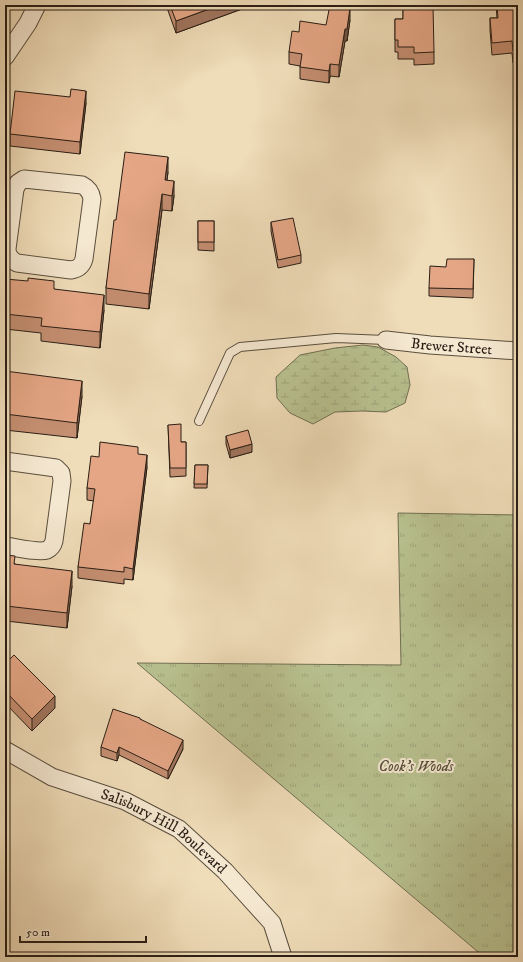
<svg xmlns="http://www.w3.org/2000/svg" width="523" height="962" viewBox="0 0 523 962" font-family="'IM FELL DW Pica',serif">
<defs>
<pattern id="wetland-marsh" width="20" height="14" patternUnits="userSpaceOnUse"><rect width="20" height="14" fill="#b8c08f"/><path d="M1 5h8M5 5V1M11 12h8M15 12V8" fill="none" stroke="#9ea57a"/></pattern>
<pattern id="park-tufts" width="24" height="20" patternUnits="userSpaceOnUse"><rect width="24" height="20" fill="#b8c08f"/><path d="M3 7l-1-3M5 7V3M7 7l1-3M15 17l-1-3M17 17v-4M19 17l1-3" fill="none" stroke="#9ea57a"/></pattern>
</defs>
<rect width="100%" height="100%" fill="#efdcb8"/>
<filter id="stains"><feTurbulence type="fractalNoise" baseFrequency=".005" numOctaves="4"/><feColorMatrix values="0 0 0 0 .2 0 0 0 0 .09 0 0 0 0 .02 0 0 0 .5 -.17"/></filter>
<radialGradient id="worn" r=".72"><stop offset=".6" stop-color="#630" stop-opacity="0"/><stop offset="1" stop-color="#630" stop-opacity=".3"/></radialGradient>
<!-- wetland -->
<polygon fill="url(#wetland-marsh)" stroke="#706f52" points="363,345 378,347 396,357 407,367 410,385 405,403 386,412 362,411 335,412 313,424 290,413 277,398 276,377 300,355 335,348"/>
<!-- park -->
<polygon fill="url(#park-tufts)" stroke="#706f52" points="398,513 518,515 518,957 484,957 137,663 401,665"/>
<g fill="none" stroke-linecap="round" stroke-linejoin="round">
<defs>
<polyline id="service" points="199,421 230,353 240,347 336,338 386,340"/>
<g id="minor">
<polyline points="5,57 28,23 37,5"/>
<path d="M24,179L82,185C88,188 91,192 92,199L84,259C82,266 78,269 71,270L17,263C11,260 7,256 7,249L15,189L18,183Z"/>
<path id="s1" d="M386,340L430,345L518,351"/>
<path d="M5,461L56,468L61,473L62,481L54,541C53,545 51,548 47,550C39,553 14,547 5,546"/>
<path id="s2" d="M5,750L52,777L125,801L179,829L225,871L272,923L283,957"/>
</g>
</defs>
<!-- service casing -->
<use href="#service" stroke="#5a4e3e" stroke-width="10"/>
<!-- minor casing -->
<use href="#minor" stroke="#5a4e3e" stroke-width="19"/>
<!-- service -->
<use href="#service" stroke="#f5e8d1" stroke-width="8"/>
<!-- minor -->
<use href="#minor" stroke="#f5e8d1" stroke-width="17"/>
</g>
<!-- wall -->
<g fill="#c58f72" stroke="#291e15">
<polygon points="166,5 242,5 242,9 176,33"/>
<polygon points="403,5 434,52 434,64 414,65 414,59 398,59 398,52 395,52 395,19 403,19"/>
<polygon points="496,5 518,5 518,62 513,63 512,53 492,55 490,30 490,18 497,18"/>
<polygon points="350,20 347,41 345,41 339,77 330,76 329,83 300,79 300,66 289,64 289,52 299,32"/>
<polygon points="86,103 80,154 10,146 10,134"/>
<polygon points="168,172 167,180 174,196 172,211 162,210 149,309 106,304 106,288 116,220"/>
<polygon points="198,221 214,221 214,251 198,250"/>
<polygon points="271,222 301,255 301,263 278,268 271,231"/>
<polygon points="474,259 473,298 429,296 429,288 446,267"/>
<polygon points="5,279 54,289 104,310 100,348 41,341 41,333 5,329"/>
<polygon points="5,371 82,396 77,438 5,430"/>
<polygon points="168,425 181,442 186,442 186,476 170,477"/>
<polygon points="226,436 252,452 230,458 226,444"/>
<polygon points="138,454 147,467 133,580 124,579 124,584 78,578 78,567 90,524 94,501 87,500 87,488 99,457"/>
<polygon points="195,465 208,465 207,488 194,488"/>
<polygon points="5,555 15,564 72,586 67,628 6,621 6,611 5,611"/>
<polygon points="5,664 55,708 32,731 5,703"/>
<polygon points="140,719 183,749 168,779 119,755 117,761 101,756 101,747"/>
</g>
<!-- shaded-wall -->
<g fill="#a0745d" stroke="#291e15">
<polygon points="220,5 242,5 242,9 176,33 176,21"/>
<polygon points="350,8 350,20 347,41 347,29"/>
<polygon points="345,29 345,41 339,77 339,65"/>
<polygon points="330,64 330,76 329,83 329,71"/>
<polygon points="86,91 86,103 80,154 80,142"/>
<polygon points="168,157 168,172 165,195 165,180"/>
<polygon points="174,181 174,196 172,211 172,196"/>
<polygon points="162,194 162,210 149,309 149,294"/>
<polygon points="104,295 104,310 100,348 100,332"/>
<polygon points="82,381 82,396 77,438 77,423"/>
<polygon points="252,444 252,452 230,458 230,450"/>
<polygon points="147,455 147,467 133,580 133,569"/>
<polygon points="72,571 72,586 67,628 67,613"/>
<polygon points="55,696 55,708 32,731 32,719"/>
<polygon points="183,740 183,749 168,779 168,771"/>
<polygon points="119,747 119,755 117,761 117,753"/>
</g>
<!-- building -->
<g fill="#e5a685" stroke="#291e15">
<polygon points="170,5 220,5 176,21"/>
<polygon points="330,5 350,8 347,29 345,29 339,65 330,64 329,71 300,67 302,54 289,52 292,31 299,32 300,21 326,25"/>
<polygon points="403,5 433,5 434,52 414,53 414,47 398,47 398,40 395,40 395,19 403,19"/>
<polygon points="497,5 518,5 518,50 513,51 512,41 492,43 490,18 498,18"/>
<polygon points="71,89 86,91 80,142 10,134 15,91 70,97"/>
<polygon points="125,152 168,157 165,180 174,181 172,196 162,194 149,294 106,288 114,220 116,220"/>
<polygon points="293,218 301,255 278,260 271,222"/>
<rect x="198" y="221" width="16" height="21"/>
<polygon points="447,259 474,259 473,289 429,288 430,266 446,267"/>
<polygon points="28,278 54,281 54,289 104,295 100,332 41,326 42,318 5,314 5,279 28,281"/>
<polygon points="5,371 82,381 77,423 5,414"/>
<polygon points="181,424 181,442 186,442 186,468 170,468 168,425"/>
<polygon points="248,430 252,444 230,450 226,436"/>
<polygon points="100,442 138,447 138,454 147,455 133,569 124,567 124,572 78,567 84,523 90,524 95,489 87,488 91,456 99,457"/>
<polygon points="195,465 208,465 207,484 194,484"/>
<polygon points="5,555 15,556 14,564 72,571 67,613 6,606 7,596 5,596"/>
<polygon points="14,655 55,696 32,719 5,691 5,664"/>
<polygon points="113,709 140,718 140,719 183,740 168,771 119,747 117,753 101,747"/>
</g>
<g text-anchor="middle" stroke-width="4" stroke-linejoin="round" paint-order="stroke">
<!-- street labels -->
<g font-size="15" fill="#291e15" stroke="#f5e8d1">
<text dy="5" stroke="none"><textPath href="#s1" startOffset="66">Brewer Street</textPath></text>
<text dy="5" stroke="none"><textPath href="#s2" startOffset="180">Salisbury Hill Boulevard</textPath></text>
</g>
<!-- park labels -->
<g font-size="15" font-style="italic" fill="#544f3a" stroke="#f5e8d1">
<text x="416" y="771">Cook's Woods</text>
</g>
</g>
<!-- margin -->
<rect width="523" height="962" fill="none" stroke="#efdcb8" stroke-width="20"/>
<rect x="6" y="6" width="511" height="950" fill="none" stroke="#291e15" stroke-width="2"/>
<rect x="10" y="10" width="503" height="942" fill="none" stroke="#291e15"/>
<!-- scale -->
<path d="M20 936v6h126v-6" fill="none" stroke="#291e15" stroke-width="2"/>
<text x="26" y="936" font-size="12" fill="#291e15" stroke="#f5e8d1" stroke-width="3" paint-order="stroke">50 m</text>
<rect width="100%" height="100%" filter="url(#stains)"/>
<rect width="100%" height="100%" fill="url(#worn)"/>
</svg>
